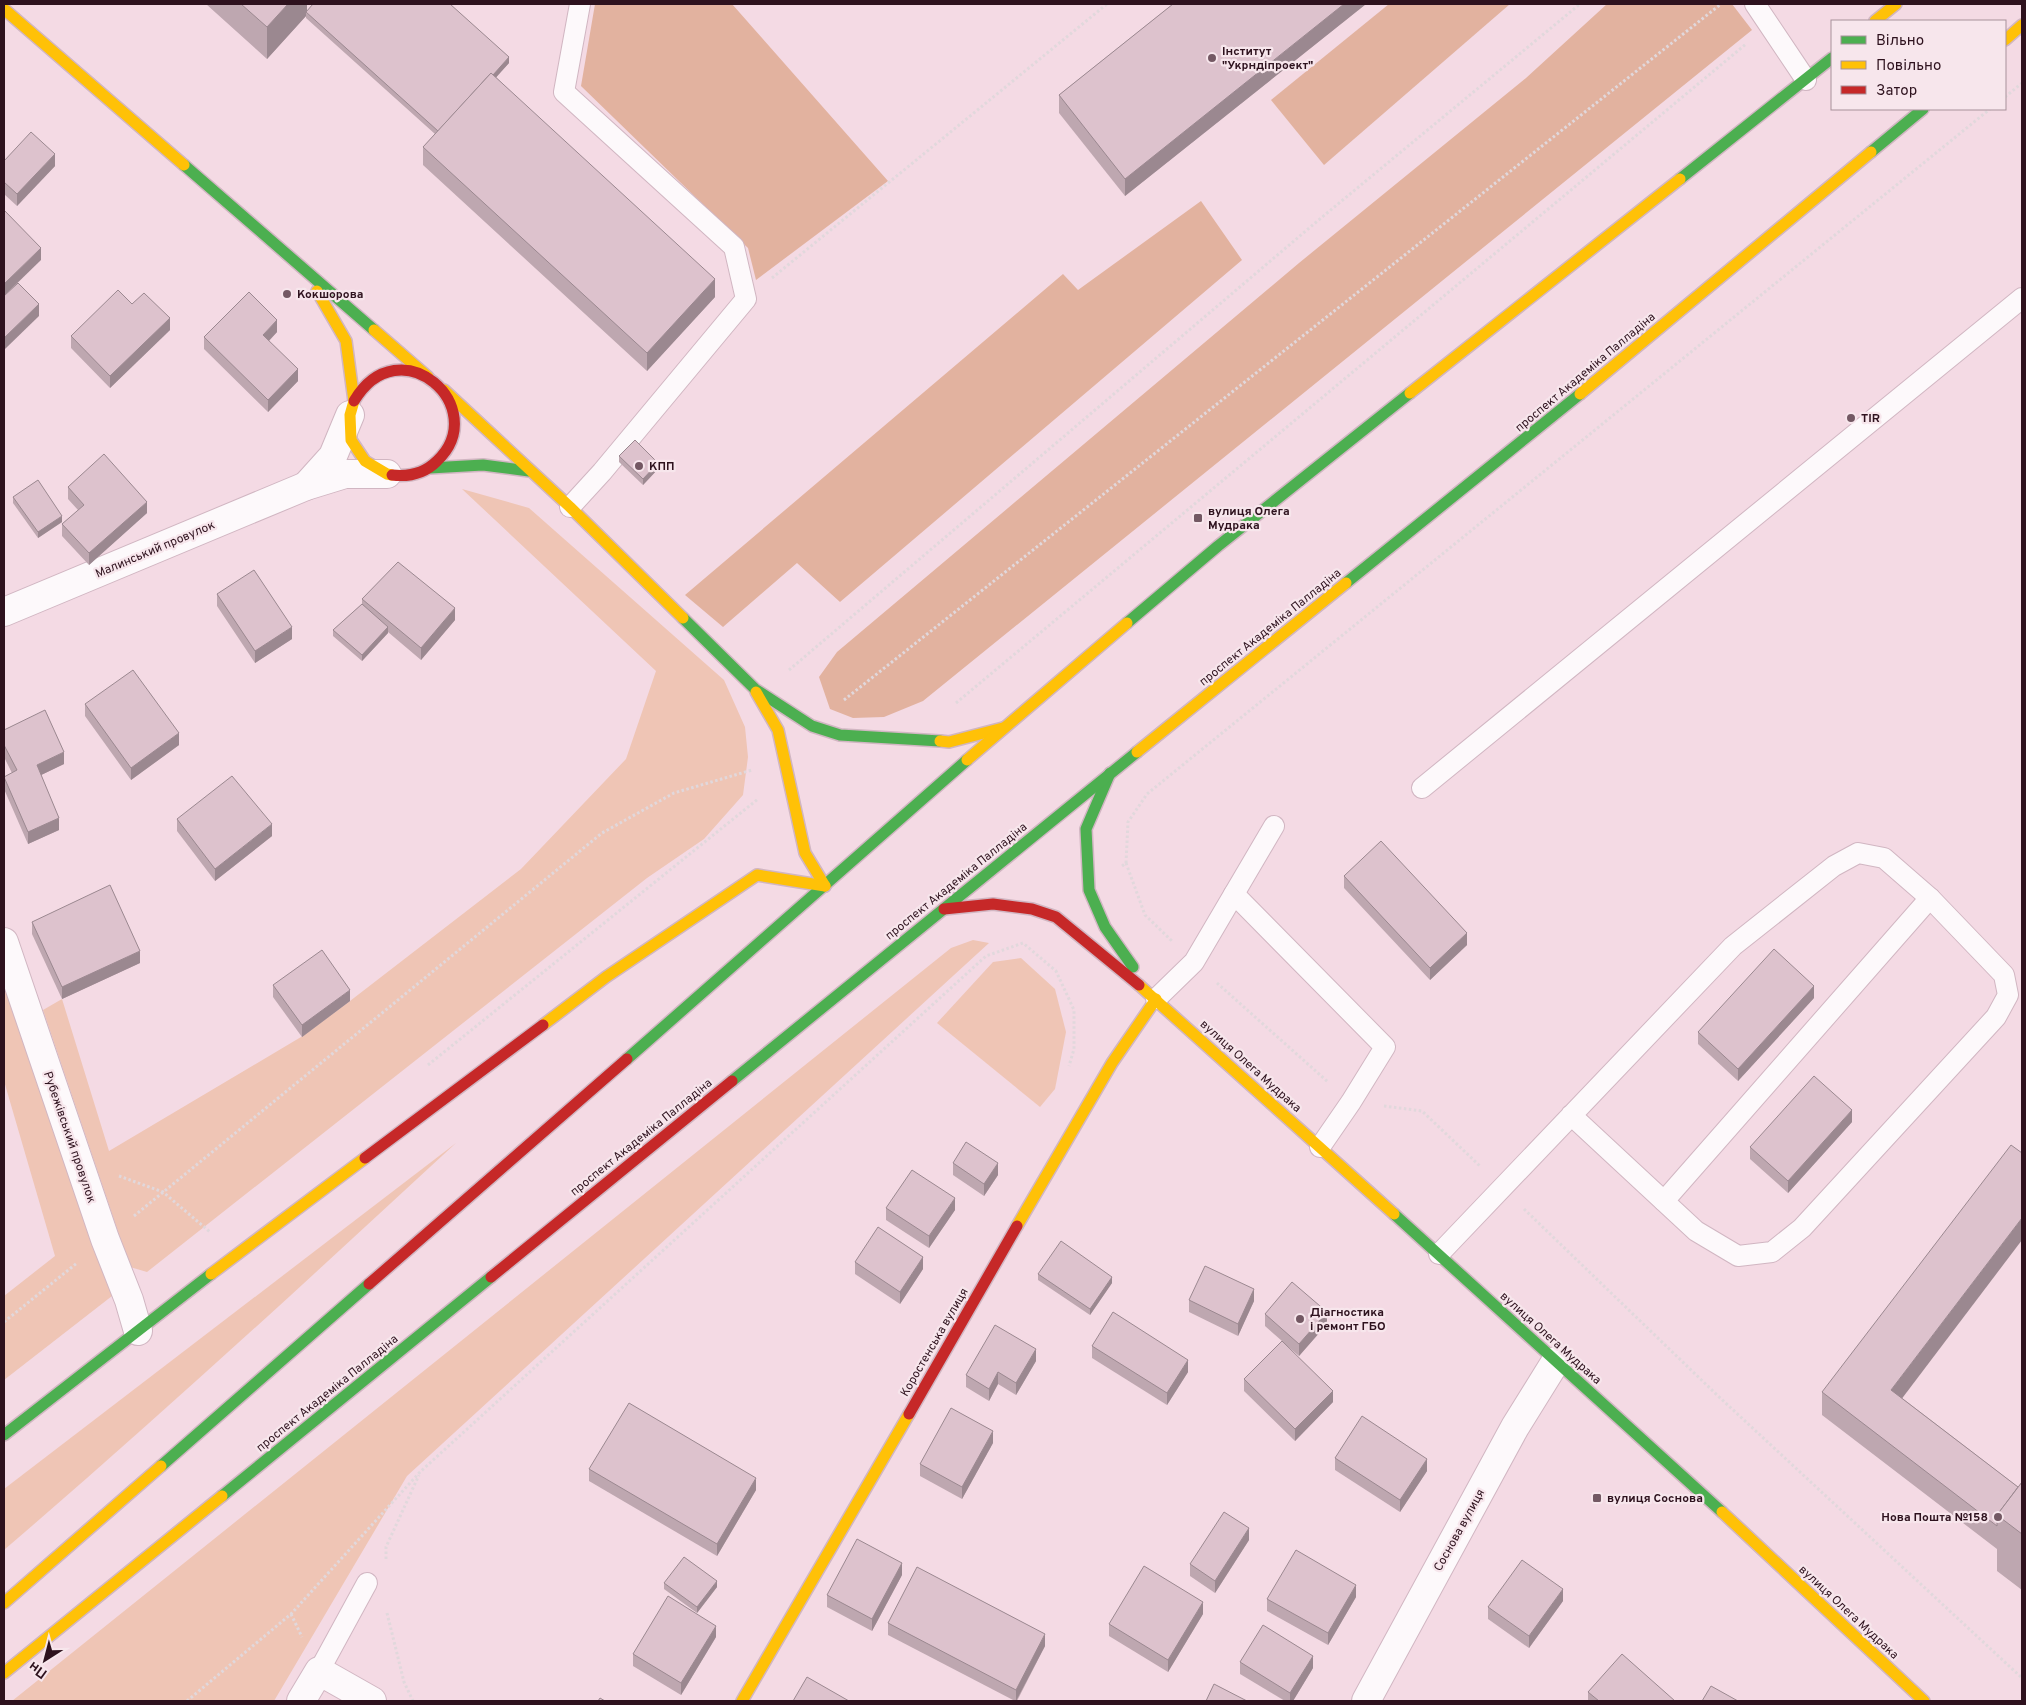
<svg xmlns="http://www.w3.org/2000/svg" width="2026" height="1705" viewBox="0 0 2026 1705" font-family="Overpass,sans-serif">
<rect width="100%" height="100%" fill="#f4dae4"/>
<!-- green -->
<g fill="#efc5b5">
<polygon points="462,489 529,508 724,680 745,727 748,757 743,795 704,839 647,878 147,1272 130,1267 43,1010 62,999 109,1151 301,1037 350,1001 521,869 626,759 656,671"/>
<polygon points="973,940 989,943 407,1476 274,1701 12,1701 951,948"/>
<polygon points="1021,958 1055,989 1066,1032 1055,1089 1040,1107 937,1023 993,962"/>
<polygon points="4,974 112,1296 4,1380 4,1296 55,1256 4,1081"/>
<path d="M456,1143C307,1281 158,1418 4,1550V1489Z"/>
</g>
<!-- forest -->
<g fill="#e2b29f">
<polygon points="595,4 732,4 888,181 756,280 748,248 581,86"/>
<polygon points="1389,4 1510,4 1324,165 1271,100"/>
<polygon points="1607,4 1732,4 1752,30 923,701 884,717 853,718 830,709 819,677 837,652 1299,263 1526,78"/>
<polygon points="1201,201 1242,260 840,602 797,563 723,627 685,595 1063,274 1078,290"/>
</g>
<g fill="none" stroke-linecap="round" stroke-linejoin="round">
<defs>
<g id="lane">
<polyline points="1755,4 1806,80"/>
<polyline points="570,507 602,472 746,299 734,247 564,92 580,4"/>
<polyline points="1422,788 2022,298"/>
<polyline points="1234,894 1385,1047 1351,1102 1320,1147"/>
<polyline points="1156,999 1194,962 1274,826"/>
<polyline points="1664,1201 1930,898"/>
<polyline points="1439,1254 1733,946 1834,866 1858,853 1884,858 1930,898 2004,975 2008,995 1996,1017 1802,1228 1772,1252 1738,1256 1696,1231 1571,1115"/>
<polyline points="319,1671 367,1583"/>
</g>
<g id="street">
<polyline points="306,486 333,456 350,415"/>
<polyline points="4,612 306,486 345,474 387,474"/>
<polyline points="4,942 105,1239 129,1300 138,1331"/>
<polyline points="301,1701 319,1671 372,1701"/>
<polyline points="1366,1701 1515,1427 1556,1361"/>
</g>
<g id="fast">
<polyline points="1871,152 1923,109"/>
<polyline points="184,165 374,330"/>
<polyline points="1680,179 1832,58"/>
<polyline points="430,468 483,465 529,471"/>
<polyline points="1346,583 1580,394"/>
<polyline points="683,618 755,689 812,726 840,735 940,741"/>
<polyline points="1127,623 1218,546 1410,393"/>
<polyline points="1110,773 1086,829 1089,890 1105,927 1133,967"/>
<polyline points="627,1059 967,760"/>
<polyline points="732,1081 1137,752"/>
<polyline points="1394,1214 1722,1512"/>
<polyline points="4,1435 211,1274"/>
<polyline points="161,1466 369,1284"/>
<polyline points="222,1496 491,1277"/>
</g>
<g id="slow">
<polyline points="4,9 184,165"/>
<polyline points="1875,21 1896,4"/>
<polyline points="2005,40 2022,25"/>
<polyline points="317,291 346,341 354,401 350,415 351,440 365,461 387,474 392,475"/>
<polyline points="374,330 428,377"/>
<polyline points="444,390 570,507 683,618"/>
<polyline points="1410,393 1680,179"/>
<polyline points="1580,394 1871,152"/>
<polyline points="756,692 778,730 805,853 825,886"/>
<polyline points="940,741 949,742 1003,728"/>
<polyline points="1137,752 1346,583"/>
<polyline points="967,760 1127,623"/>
<polyline points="1139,985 1394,1214"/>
<polyline points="543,1025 606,977 757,875 825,886"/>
<polyline points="1017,1226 1112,1063 1156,999"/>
<polyline points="211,1274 365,1158"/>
<polyline points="1722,1512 1924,1701"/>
<polyline points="4,1603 161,1466"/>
<polyline points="4,1673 222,1496"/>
<polyline points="742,1701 909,1414"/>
</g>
<g id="jam">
<path d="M354,401C400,324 493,408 437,461C424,474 409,477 392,475"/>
<polyline points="944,909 993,904 1032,909 1056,917 1139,985"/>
<polyline points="365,1158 543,1025"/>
<polyline points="491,1277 732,1081"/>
<polyline points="369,1284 627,1059"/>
<polyline points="909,1414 1017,1226"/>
</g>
</defs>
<!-- lane casing -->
<use href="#lane" stroke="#d1b6c2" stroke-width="22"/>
<!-- street casing -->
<use href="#street" stroke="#d1b6c2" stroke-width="30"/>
<!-- fast casing -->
<use href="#fast" stroke="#d1b6c2" stroke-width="14"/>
<!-- slow casing -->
<use href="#slow" stroke="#d1b6c2" stroke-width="14"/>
<!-- jam casing -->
<use href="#jam" stroke="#d1b6c2" stroke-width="14"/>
<!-- path -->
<g stroke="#e1d8dc" stroke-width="3" stroke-dasharray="2.5 2.5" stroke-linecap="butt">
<polyline points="2005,97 2022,83"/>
<polyline points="772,278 1107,4"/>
<polyline points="789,670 1321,218 1580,4"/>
<polyline points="844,700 1721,4"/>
<polyline points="956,703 1746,44"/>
<polyline points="1126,863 1145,915 1172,941"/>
<polyline points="1122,866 1126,863 1128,822 1147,794 1990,109"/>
<polyline points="1217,983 1328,1082"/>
<polyline points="428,1065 758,799"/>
<polyline points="1384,1106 1422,1111 1480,1166"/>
<polyline points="119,1176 163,1192 210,1232"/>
<polyline points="1524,1209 1717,1395 2022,1678"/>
<polyline points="134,1216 602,833 674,793 752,770"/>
<polyline points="4,1322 77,1263"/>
<polyline points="386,1559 386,1547 419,1475"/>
<polyline points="387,1613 404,1682 413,1701"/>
<polyline points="291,1614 302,1637"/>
<polyline points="187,1701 291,1614 420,1472 986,956 1023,943 1056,971 1074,1010 1074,1049 1069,1066"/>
</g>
<!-- lane -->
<use href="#lane" stroke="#fdf9fb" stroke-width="20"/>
<!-- street -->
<use href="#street" stroke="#fdf9fb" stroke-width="28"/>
<!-- fast -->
<use href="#fast" stroke="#4caf50" stroke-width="11"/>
<!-- slow -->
<use href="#slow" stroke="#ffc107" stroke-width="11"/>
<!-- jam -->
<use href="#jam" stroke="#c62828" stroke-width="11"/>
</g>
<!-- wall -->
<g fill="#bea7b0">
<polygon points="206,4 307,4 307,11 509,63 496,77 715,297 647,371 423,165 423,147 435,134 306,18 306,16 267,59"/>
<polygon points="1173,4 1366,4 1125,196 1059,113 1059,95"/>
<polygon points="4,161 55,166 17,206 4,194"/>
<polygon points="132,304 170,330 110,388 71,348 71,336"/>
<polygon points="277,332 269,341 298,381 268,412 204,349 204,337"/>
<polygon points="619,456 658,469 643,485 619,462"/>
<polygon points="68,487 147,513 89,565 62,536 62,524 78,510 68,499"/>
<polygon points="13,497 62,522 38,538 13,503"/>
<polygon points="217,594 292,639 255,663 217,606"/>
<polygon points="362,599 455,620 421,660 388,632 388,633 362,661 333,636 333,630 362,604"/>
<polygon points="85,704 179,745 131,780 85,716"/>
<polygon points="4,730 64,764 41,775 59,830 28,844 4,789 4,777 12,773 4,757"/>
<polygon points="177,819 272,836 215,881 177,831"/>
<polygon points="1344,876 1467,945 1430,980 1344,888"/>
<polygon points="32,922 140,963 62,999 32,934"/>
<polygon points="273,985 350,1001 302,1037 273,997"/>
<polygon points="1814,998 1738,1081 1698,1044 1698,1032"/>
<polygon points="1852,1122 1788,1193 1750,1159 1750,1147"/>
<polygon points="953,1163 998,1175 984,1196 953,1175"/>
<polygon points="886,1208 955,1210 929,1248 886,1220"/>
<polygon points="855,1262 923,1269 900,1304 855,1274"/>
<polygon points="1038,1274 1112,1283 1090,1315 1038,1280"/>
<polygon points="1189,1300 1254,1301 1238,1336 1189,1312"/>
<polygon points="1265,1314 1327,1324 1299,1356 1286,1345 1333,1402 1295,1441 1244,1391 1244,1379 1282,1341 1265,1326"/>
<polygon points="1092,1346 1188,1372 1167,1405 1092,1358"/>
<polygon points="1036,1361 1016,1395 998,1384 989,1401 966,1387 966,1375"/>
<polygon points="1822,1392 1902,1398 2018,1487 2022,1482 2022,1590 1997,1571 1997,1549 1822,1415"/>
<polygon points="993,1443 962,1499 920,1476 920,1464"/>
<polygon points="1335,1458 1427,1471 1400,1512 1335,1470"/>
<polygon points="589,1469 756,1490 717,1556 589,1481"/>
<polygon points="1249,1540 1215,1593 1190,1576 1190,1564"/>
<polygon points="902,1575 872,1631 827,1607 827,1595"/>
<polygon points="664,1583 717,1587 697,1613 664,1589"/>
<polygon points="1356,1597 1328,1645 1267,1611 1267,1599"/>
<polygon points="1563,1601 1529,1648 1488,1619 1488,1607"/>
<polygon points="1203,1614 1168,1672 1109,1636 1109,1624"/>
<polygon points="888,1623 1045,1646 1017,1701 1015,1701 888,1635"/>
<polygon points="716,1637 681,1695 633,1666 633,1654"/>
<polygon points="1240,1662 1313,1668 1293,1701 1285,1701 1240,1674"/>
<polygon points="1588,1692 1675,1701 1588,1701"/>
</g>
<!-- shaded-wall -->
<g fill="#9b8890">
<polygon points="288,4 307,4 307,13 306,12 306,16 267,59 267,27"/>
<polygon points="1344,4 1366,4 1125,196 1125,179"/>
<polygon points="509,57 509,63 441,139 441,133"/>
<polygon points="55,154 55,166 17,206 17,194"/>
<polygon points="41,248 41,260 4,296 4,284"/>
<polygon points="715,279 715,297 647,371 647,353"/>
<polygon points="39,304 39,316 4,350 4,338"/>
<polygon points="170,318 170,330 110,388 110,376"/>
<polygon points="277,320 277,332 263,347 263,335"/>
<polygon points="298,369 298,381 268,412 268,400"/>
<polygon points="658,463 658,469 643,485 643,479"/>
<polygon points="147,502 147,513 89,565 89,553"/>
<polygon points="62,516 62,522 38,538 38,532"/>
<polygon points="455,608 455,620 421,660 421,648"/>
<polygon points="292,627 292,639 255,663 255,651"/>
<polygon points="388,627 388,633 362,661 362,655"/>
<polygon points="179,733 179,745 131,780 131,768"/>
<polygon points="64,752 64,764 37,777 37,765"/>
<polygon points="59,818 59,830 28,844 28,832"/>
<polygon points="272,824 272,836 215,881 215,869"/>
<polygon points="1467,933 1467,945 1430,980 1430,968"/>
<polygon points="140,951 140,963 62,999 62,987"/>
<polygon points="1814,986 1814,998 1738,1081 1738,1069"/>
<polygon points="350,990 350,1001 302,1037 302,1025"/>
<polygon points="1852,1110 1852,1122 1788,1193 1788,1181"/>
<polygon points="998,1163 998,1175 984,1196 984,1184"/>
<polygon points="955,1198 955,1210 929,1248 929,1236"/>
<polygon points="2022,1218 2022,1240 1891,1413 1891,1390"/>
<polygon points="923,1257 923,1269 900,1304 900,1292"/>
<polygon points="1112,1277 1112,1283 1090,1315 1090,1309"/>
<polygon points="1254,1289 1254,1301 1238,1336 1238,1324"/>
<polygon points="1327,1312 1327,1324 1299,1356 1299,1344"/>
<polygon points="1036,1349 1036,1361 1016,1395 1016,1383"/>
<polygon points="1188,1360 1188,1372 1167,1405 1167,1393"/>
<polygon points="998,1372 998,1384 989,1401 989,1389"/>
<polygon points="1333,1391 1333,1402 1295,1441 1295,1429"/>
<polygon points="993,1431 993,1443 962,1499 962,1487"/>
<polygon points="1427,1459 1427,1471 1400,1512 1400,1500"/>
<polygon points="756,1478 756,1490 717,1556 717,1544"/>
<polygon points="1249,1528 1249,1540 1215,1593 1215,1581"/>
<polygon points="902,1563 902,1575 872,1631 872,1619"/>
<polygon points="717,1581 717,1587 697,1613 697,1607"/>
<polygon points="1356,1585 1356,1597 1328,1645 1328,1633"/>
<polygon points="1563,1589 1563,1601 1529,1648 1529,1636"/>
<polygon points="1203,1602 1203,1614 1168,1672 1168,1660"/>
<polygon points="716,1626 716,1637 681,1695 681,1683"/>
<polygon points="1045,1634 1045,1646 1016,1701 1016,1690"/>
<polygon points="1313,1656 1313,1668 1293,1701 1290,1701 1290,1693"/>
</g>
<!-- building -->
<g fill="#ddc2cd" stroke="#9b8890">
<polygon points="241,4 288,4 267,27"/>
<polygon points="313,4 450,4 509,57 493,75 491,73 438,131 306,12"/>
<polygon points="1173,4 1344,4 1125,179 1059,95"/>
<polygon points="491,73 715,279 647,353 423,147"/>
<polygon points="31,132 55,154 17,194 4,182 4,161"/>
<polygon points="4,210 41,248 4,284"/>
<polygon points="18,283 39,304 4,338 4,296"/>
<polygon points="118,290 132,304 144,293 170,318 110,376 71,336"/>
<polygon points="249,292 277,320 263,335 298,369 268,400 204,337"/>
<polygon points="635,440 658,463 643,479 619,456"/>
<polygon points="104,454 147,502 89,553 62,524 84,505 68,487"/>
<polygon points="38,480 62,516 38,532 13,497"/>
<polygon points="398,562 455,608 421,648 362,599"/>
<polygon points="254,570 292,627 255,651 217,594"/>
<polygon points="362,604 388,627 362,655 333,630"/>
<polygon points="133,670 179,733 131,768 85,704"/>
<polygon points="45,710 64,752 37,765 59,818 28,832 4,777 17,770 4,745 4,730"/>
<polygon points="232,776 272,824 215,869 177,819"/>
<polygon points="1381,841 1467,933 1430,968 1344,876"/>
<polygon points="110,885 140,951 62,987 32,922"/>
<polygon points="1774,949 1814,986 1738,1069 1698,1032"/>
<polygon points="322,950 350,990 302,1025 273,985"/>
<polygon points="1814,1076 1852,1110 1788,1181 1750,1147"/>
<polygon points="966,1142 998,1163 984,1184 953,1163"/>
<polygon points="2011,1145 2022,1153 2022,1218 1891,1390 2018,1487 1997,1515 1997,1526 1822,1392"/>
<polygon points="912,1170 955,1198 929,1236 886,1208"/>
<polygon points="878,1227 923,1257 900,1292 855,1262"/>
<polygon points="1061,1241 1112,1277 1090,1309 1038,1274"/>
<polygon points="1205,1266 1254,1289 1238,1324 1189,1300"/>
<polygon points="1292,1282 1327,1312 1299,1344 1265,1314"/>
<polygon points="1113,1312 1188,1360 1167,1393 1092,1346"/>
<polygon points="995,1325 1036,1349 1016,1383 998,1372 989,1389 966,1375"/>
<polygon points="1282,1341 1333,1391 1295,1429 1244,1379"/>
<polygon points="629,1403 756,1478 717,1544 589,1469"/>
<polygon points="951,1408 993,1431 962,1487 920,1464"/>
<polygon points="1362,1416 1427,1459 1400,1500 1335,1458"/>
<polygon points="2022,1482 2022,1534 1997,1515"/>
<polygon points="1224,1512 1249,1528 1215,1581 1190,1564"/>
<polygon points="857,1539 902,1563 872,1619 827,1595"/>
<polygon points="1296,1550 1356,1585 1328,1633 1267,1599"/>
<polygon points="684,1557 717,1581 697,1607 664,1583"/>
<polygon points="1522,1560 1563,1589 1529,1636 1488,1607"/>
<polygon points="1144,1566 1203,1602 1168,1660 1109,1624"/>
<polygon points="917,1567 1045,1634 1016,1690 888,1623"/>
<polygon points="668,1596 716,1626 681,1683 633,1654"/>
<polygon points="1263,1625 1313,1656 1290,1693 1240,1662"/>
<polygon points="1622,1654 1675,1701 1599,1701 1588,1692"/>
<polygon points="807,1677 849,1701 793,1701"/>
<polygon points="1214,1684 1247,1701 1206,1701"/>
<polygon points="1711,1686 1738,1701 1702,1701"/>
<polygon points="600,1698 605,1701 598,1701"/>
</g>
<!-- markers -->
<g fill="#735863" stroke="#f7e6ec" stroke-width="2">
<circle cx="1212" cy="58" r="5"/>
<circle cx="287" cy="294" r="5"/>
<circle cx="1851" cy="418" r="5"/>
<circle cx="639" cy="466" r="5"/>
<rect x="1193" y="513" width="10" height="10" rx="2.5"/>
<circle cx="1300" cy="1319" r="5"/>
<rect x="1592" y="1493" width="10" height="10" rx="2.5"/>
<circle cx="1998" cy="1517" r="5"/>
</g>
<g text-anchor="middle" stroke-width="4.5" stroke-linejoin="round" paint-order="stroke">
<!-- poi labels -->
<g font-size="12" font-weight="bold" fill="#2e121e" stroke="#f7e6ec" text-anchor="start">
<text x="1222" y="55">Інститут<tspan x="1222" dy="14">"Укрндіпроект"</tspan></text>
<text x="297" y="298">Кокшорова</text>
<text x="1861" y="422">TIR</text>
<text x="649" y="470">КПП</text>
<text x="1208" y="515">вулиця Олега<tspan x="1208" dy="14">Мудрака</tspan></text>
<text x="1310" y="1316">Діагностика<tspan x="1310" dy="14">і ремонт ГБО</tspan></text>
<text x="1607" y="1502">вулиця Соснова</text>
<text x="1988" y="1521" text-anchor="end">Нова Пошта №158</text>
</g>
<!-- street labels -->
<g font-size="12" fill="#2e121e" stroke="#f7e6ec">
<text transform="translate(1585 372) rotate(-40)" y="4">проспект Академіка Палладіна</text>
<text transform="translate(155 549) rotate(-23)" y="4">Малинський провулок</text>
<text transform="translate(1270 627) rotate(-39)" y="4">проспект Академіка Палладіна</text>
<text transform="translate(956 881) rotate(-39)" y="4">проспект Академіка Палладіна</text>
<text transform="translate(1251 1066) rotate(42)" y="4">вулиця Олега Мудрака</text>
<text transform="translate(70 1137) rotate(71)" y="4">Рубежівський провулок</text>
<text transform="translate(641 1137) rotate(-39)" y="4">проспект Академіка Палладіна</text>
<text transform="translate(1551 1338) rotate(42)" y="4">вулиця Олега Мудрака</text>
<text transform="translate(934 1342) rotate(-60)" y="4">Коростенська вулиця</text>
<text transform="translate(327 1393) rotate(-39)" y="4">проспект Академіка Палладіна</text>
<text transform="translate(1459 1530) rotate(-61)" y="4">Соснова вулиця</text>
<text transform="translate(1849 1612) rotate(43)" y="4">вулиця Олега Мудрака</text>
</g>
</g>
<!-- border -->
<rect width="2026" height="1705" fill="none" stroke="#2e121e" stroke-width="10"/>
<!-- legend -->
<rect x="1831" y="20" width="175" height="90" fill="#f7e6ec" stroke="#a7919a"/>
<rect x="1841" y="36" width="25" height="8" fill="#4caf50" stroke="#a7919a"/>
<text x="1876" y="45" font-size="15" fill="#2e121e">Вільно</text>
<rect x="1841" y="61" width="25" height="8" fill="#ffc107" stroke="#a7919a"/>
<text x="1876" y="70" font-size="15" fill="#2e121e">Повільно</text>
<rect x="1841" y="86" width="25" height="8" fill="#c62828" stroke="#a7919a"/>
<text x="1876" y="95" font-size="15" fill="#2e121e">Затор</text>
<!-- north arrow -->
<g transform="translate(45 1660) rotate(216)" stroke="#f7e6ec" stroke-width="4" paint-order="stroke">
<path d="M0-4L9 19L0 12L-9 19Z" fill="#2e121e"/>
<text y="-8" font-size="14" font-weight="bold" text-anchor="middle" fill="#2e121e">Пн</text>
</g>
</svg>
